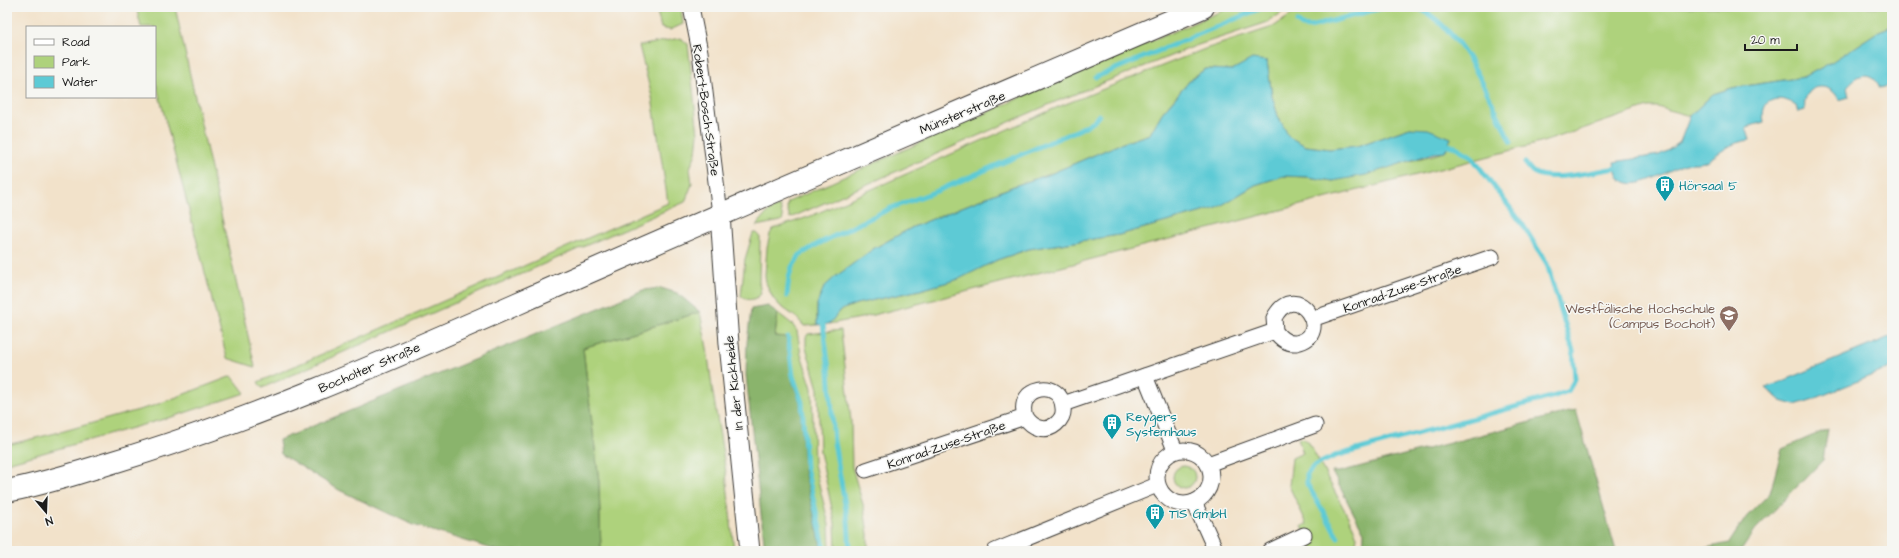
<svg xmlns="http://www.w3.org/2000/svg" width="1899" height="558" viewBox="0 0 1899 558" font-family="'Architects Daughter',sans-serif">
<rect width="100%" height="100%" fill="#f6f6f2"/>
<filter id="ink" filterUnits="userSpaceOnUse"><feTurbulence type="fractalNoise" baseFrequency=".025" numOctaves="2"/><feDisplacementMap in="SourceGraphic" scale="8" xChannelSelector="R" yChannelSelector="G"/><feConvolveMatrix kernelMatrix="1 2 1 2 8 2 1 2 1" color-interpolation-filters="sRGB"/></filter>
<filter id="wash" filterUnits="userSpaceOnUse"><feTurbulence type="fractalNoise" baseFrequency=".012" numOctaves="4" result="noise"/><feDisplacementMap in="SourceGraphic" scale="16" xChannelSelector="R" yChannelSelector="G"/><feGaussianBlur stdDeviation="0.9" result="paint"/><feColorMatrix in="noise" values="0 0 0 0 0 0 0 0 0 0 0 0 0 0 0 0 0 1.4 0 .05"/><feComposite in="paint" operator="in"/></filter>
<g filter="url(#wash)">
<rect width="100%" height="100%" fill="#f2e2ca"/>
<!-- green -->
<g fill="#aed27c" stroke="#65774c">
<polygon points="136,7 175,7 255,367 227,358 155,79 155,27 141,27"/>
<polygon points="656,7 681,7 683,24 670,30 661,28"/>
<polygon points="1231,7 1290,7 1268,22 1198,45 1055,102 790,218 787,208 788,202 1044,87"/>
<polygon points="1303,7 1892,7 1892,26 1879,31 1831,63 1804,77 1732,88 1713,94 1690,116 1657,107 1648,107 1540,143 961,293 861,318 829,324 841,310 856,304 920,290 958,279 997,260 1029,249 1119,235 1217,208 1255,185 1283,176 1308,177 1333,181 1445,152 1451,138 1410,128 1357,146 1330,149 1306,146 1288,137 1278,116 1272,96 1267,61 1252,60 1232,70 1206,69 1193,77 1172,101 1162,113 1150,134 1120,144 1050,174 1014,186 913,227 873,249 859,260 817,304 817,325 804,326 797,318 779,305 773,298 766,283 765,275 767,248 770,234 773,229 811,216 1058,107 1205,49 1273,27"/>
<polygon points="680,38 688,44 698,134 696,153 690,168 692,184 685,202 262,388 258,382 668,203 652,97 639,46"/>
<polygon points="778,206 780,207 783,219 781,221 756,226 769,211"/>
<path d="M753,233H757L760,236L759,282L761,294C755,300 748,302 741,296L745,259Z"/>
<polygon points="700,312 707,348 712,387 726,473 734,551 601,551 599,482 583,348"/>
<polygon points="778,313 792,324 797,331 801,354 812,388 814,464 829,525 830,551 820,551 820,542 804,469 800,402 793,383 786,337 775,336"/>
<polygon points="841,330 851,421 852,467 864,508 868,534 868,551 836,551 835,523 820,452 818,389 806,347 806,337 808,334"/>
<polygon points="232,376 245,393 175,416 7,463 7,445 64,431 153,406"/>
<polygon points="1300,438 1308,441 1353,526 1357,537 1355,551 1314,551 1302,526 1307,524 1289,486 1292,458 1303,453 1298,439"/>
<circle cx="1184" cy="477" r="11"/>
</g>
<!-- forest -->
<g fill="#8ab46c" stroke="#536844">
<polygon points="661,288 677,293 700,312 583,348 599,482 601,551 499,551 413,525 339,490 281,454 279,440 643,290"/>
<polygon points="768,306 778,313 775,336 786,337 793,383 800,402 804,470 820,542 820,551 765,551 746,375 747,343 751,309"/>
<polygon points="1576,410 1616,551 1374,551 1371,549 1363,548 1364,533 1332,472 1339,472"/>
<polygon points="1828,429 1823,460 1755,530 1741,551 1691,551 1729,543 1747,516 1770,493 1782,449"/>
</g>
<!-- water -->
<g fill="#5dcad5" stroke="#3c7378">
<path d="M1892,26V85L1880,88C1872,69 1858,73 1847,87L1849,97L1839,100C1830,79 1801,84 1805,110L1798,112L1796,105C1779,94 1759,98 1764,122L1746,127L1750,140C1729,142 1722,153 1704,162C1698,164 1692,162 1686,164C1669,168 1637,194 1620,179C1616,175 1615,167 1614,162L1659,155L1667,151L1680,142L1690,116L1713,94L1732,88L1804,77L1830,63L1879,31Z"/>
<polygon points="1252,59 1267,61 1272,96 1278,116 1289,137 1306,146 1330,149 1357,146 1410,128 1428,129 1451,138 1445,152 1434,153 1366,175 1333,181 1308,177 1283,176 1255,185 1217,208 1119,235 1029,249 997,260 959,279 920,290 856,304 841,310 829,324 817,325 817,304 824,287 835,277 873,249 913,227 1014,186 1050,174 1120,144 1150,134 1162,113 1193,77 1206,69 1232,70"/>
<polygon points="1892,336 1892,367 1814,399 1795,405 1781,401 1766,388"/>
</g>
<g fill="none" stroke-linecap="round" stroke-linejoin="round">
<!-- stream -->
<g stroke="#5dcad5" stroke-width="5">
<path d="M1417,7C1466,32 1487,95 1511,142"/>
<polyline points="1297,22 1302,26 1310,27 1385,7"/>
<polyline points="1096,77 1264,7"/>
<path d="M1525,163C1527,165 1530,170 1533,172C1549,183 1596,171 1616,168"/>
<polyline points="787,296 789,277 792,267 800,255 816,245 891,208 937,191 1078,130 1093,122 1099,115"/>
<polyline points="823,324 829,370 834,442 848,521 850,551"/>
<polyline points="788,337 793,376 802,402 806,467 823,542 823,551"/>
<polyline points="1338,537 1307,484 1307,474 1314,466 1335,456 1555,396 1568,391 1575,379 1573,351 1547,264 1523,225 1471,156 1456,147 1448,145"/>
</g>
</g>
</g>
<g filter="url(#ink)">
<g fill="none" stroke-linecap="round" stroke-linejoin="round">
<defs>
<g id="minor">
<polyline points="691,7 700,52 720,214"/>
<polyline points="1312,319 1492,257"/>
<polyline points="1145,376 1175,450"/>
<path d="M1063,404L1275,331C1280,338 1287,344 1296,343C1336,336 1296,276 1274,318L1275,331"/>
<circle cx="1184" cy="477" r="27"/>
<polyline points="1208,464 1315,425"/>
<path d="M866,470L1025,417C1015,385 1062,378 1063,408C1064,414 1061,420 1056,424C1045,433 1032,428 1025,417"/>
<polyline points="1194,502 1216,551"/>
<polyline points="995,551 1157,485"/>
<polyline points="1270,551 1304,535"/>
</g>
<polyline id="tertiary" points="720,214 729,344 750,551"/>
<path id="secondary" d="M7,491C43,484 78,473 113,462C277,413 433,340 589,272C793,182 999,96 1203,7"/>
</defs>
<!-- minor casing -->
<use href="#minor" stroke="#3c3a36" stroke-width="17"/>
<!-- tertiary casing -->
<use href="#tertiary" stroke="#3c3a36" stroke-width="21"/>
<!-- secondary casing -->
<use href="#secondary" stroke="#3c3a36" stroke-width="24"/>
<!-- minor -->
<use href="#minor" stroke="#fff" stroke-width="15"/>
<!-- tertiary -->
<use href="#tertiary" stroke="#fff" stroke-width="19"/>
<!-- secondary -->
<use href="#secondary" stroke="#fff" stroke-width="22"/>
</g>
</g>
<!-- icons -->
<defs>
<symbol id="building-pin" viewBox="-11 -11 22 30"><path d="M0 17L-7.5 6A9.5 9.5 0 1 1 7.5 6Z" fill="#0f9aa8" stroke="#f6f6f2"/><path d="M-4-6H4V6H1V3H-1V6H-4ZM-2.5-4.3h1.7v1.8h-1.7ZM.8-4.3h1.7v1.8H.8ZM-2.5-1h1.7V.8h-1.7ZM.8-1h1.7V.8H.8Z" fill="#fff"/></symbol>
<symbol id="university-pin" viewBox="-11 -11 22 30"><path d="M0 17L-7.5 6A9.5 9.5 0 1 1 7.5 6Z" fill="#8d6e63" stroke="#f6f6f2"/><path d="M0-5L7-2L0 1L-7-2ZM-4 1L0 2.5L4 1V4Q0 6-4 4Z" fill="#fff"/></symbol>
</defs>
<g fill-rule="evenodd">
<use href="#building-pin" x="1654" y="174" width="22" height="30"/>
<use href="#university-pin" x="1718" y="304" width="22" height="30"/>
<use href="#building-pin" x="1101" y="412" width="22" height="30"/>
<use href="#building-pin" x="1144" y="502" width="22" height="30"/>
</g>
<g text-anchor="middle" stroke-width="3" stroke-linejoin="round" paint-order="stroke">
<!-- street labels -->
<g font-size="13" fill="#1c1c1c" stroke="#f6f6f2">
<text transform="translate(707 110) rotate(82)" y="5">Robert-Bosch-Straße</text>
<text transform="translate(962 112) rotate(-23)" y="5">Münsterstraße</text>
<text transform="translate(1402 288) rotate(-19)" y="5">Konrad-Zuse-Straße</text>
<text transform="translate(369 367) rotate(-23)" y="5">Bocholter Straße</text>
<text transform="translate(733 383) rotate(-96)" y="5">In der Kickheide</text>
<text transform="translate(946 444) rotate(-19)" y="5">Konrad-Zuse-Straße</text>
</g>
<!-- culture labels -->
<g font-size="13" fill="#0d838f" stroke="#f6f6f2" text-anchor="start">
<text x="1679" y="190">Hörsaal 5</text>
<text x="1126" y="421">Reygers<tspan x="1126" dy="15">Systemhaus</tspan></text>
<text x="1169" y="518">TIS GmbH</text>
</g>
<!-- education labels -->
<g font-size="13" fill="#785e54" stroke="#f6f6f2" text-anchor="end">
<text x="1715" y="313">Westfälische Hochschule<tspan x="1715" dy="15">(Campus Bocholt)</tspan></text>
</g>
</g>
<!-- margin -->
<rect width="1899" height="558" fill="none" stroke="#f6f6f2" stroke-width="24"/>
<!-- legend -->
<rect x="26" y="26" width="130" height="72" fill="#f6f6f2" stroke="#9f9f9c"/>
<rect x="34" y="39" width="20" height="6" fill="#ffffff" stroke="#9f9f9c"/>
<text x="62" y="46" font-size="12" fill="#1c1c1c">Road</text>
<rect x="34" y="56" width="20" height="12" fill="#aed27c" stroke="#9f9f9c"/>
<text x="62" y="66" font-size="12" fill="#1c1c1c">Park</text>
<rect x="34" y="76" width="20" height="12" fill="#5dcad5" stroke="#9f9f9c"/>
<text x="62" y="86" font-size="12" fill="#1c1c1c">Water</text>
<!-- north arrow -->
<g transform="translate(46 512) rotate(161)" stroke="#f6f6f2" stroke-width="3" paint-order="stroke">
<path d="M0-3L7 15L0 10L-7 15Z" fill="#1c1c1c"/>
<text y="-6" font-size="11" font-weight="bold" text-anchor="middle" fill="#1c1c1c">N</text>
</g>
<!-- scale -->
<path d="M1745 44v6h52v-6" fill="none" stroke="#1c1c1c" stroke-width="2"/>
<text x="1751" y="44" font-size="12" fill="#1c1c1c" stroke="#f6f6f2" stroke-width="3" paint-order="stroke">20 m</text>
</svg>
